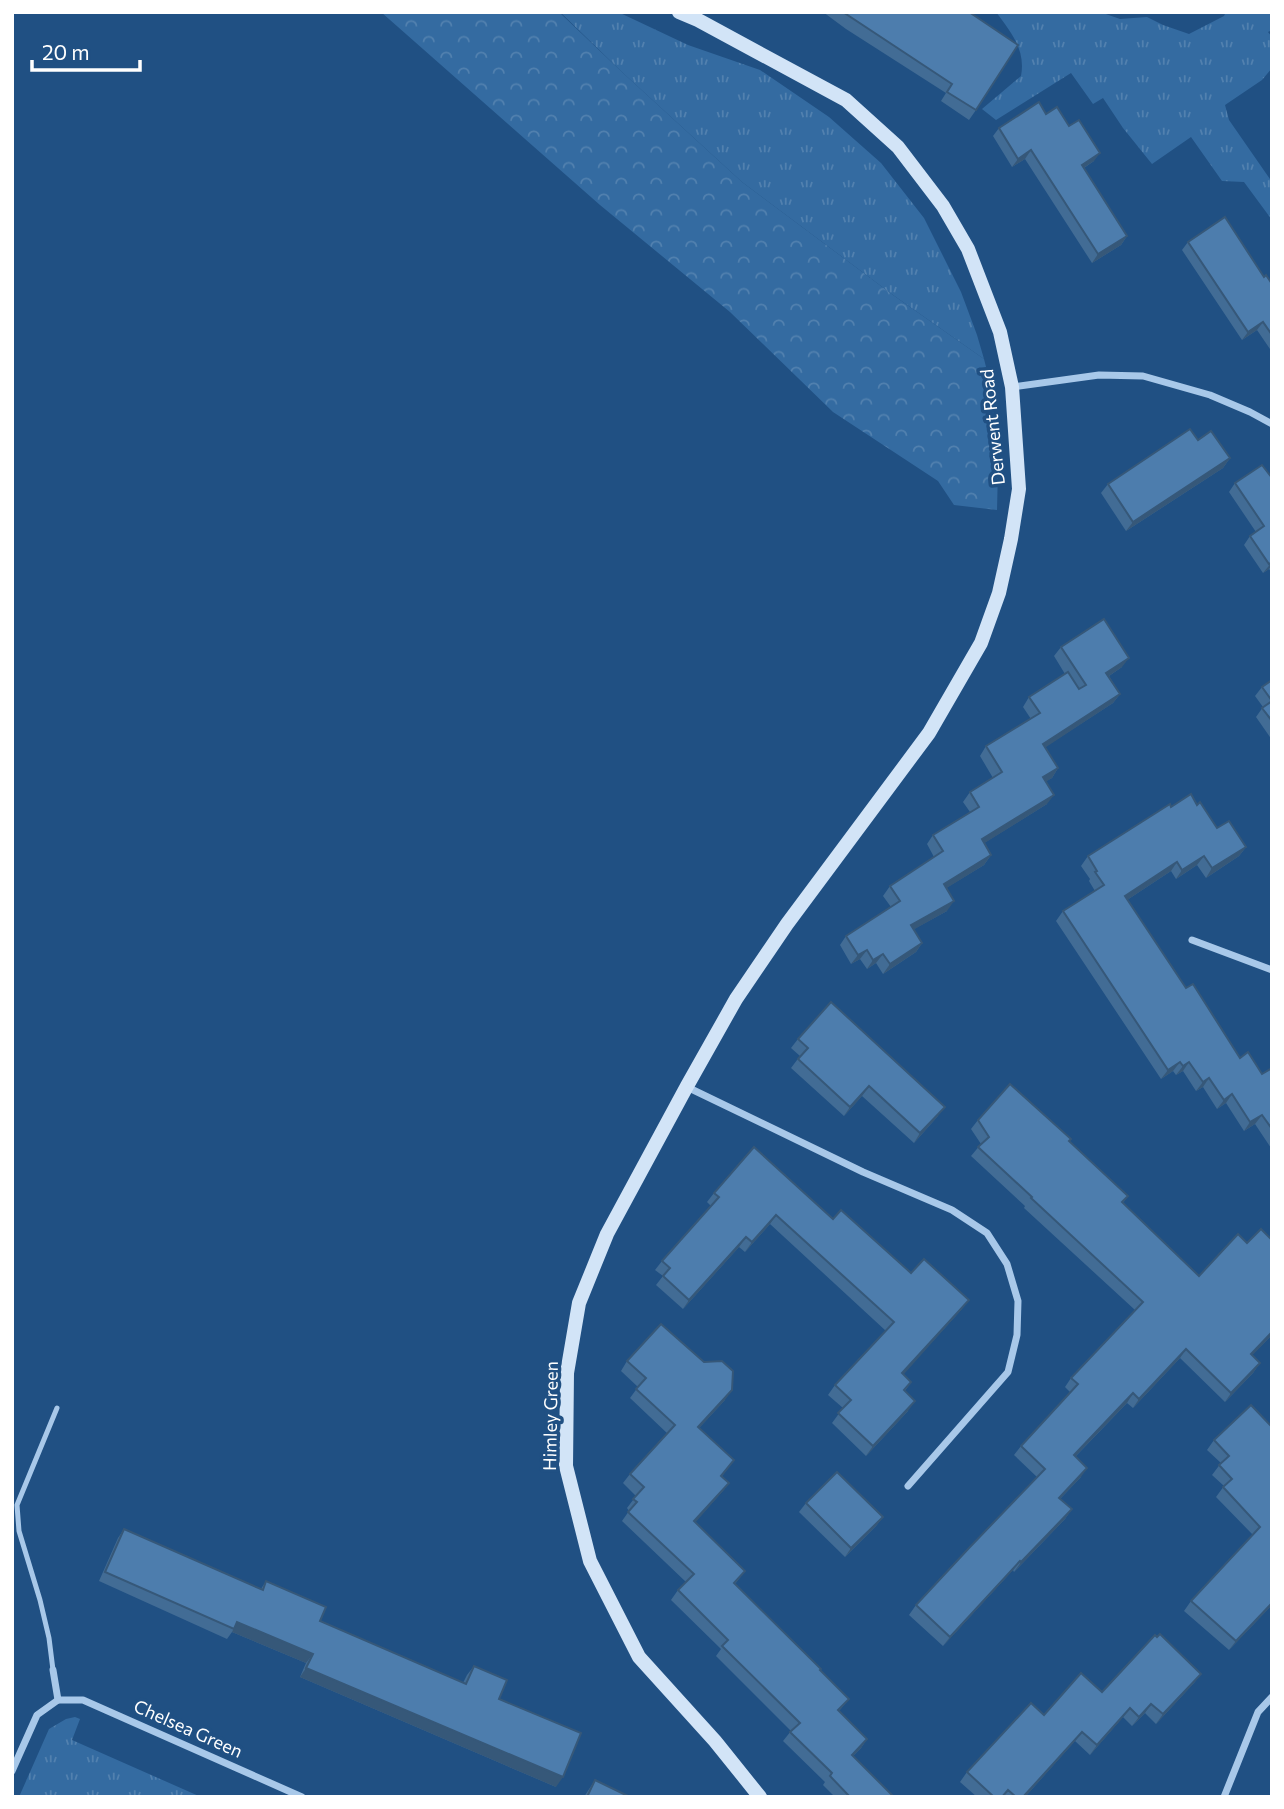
<svg xmlns="http://www.w3.org/2000/svg" width="1284" height="1809" viewBox="0 0 1284 1809" font-family="Commissioner,sans-serif">
<defs>
<pattern id="grass-tufts" width="24" height="20" patternUnits="userSpaceOnUse" patternTransform="scale(1.75)"><rect width="24" height="20" fill="#346ba1"/><path d="M3 7l-1-3M5 7V3M7 7l1-3M15 17l-1-3M17 17v-4M19 17l1-3" fill="none" stroke="#5281af"/></pattern>
<pattern id="forest-crowns" width="20" height="18" patternUnits="userSpaceOnUse" patternTransform="scale(1.75)"><rect width="20" height="18" fill="#346ba1"/><path d="M2 6a3 3 0 1 1 6 0M12 15a3 3 0 1 1 6 0" fill="none" stroke="#5281af"/></pattern>
</defs>
<rect width="100%" height="100%" fill="#205083"/>
<!-- grass -->
<g fill="url(#grass-tufts)">
<polygon points="560,12 618,12 688,45 760,70 829,117 881,163 924,218 961,292 977,335 984,359 893,295 742,182 623,73"/>
<path d="M996,12H1100L1120,19L1147,17L1163,25L1189,34L1224,16L1226,12H1272V30L1268,32L1272,37V68L1262,80L1225,105L1229,120L1272,182V220L1244,182L1222,181L1191,137L1152,164L1123,128L1103,98L1093,104L1071,73L996,120L982,109L1021,76C1026,50 1011,32 996,12Z"/>
<polygon points="75,1717 80,1719 72,1740 201,1797 19,1797 49,1729 66,1719"/>
</g>
<!-- forest -->
<polygon fill="url(#forest-crowns)" points="381,12 559,12 623,73 742,182 893,295 984,359 990,383 995,424 998,468 997,510 954,505 938,481 833,412 730,312 600,205"/>
<g fill="none" stroke-linecap="round" stroke-linejoin="round">
<!-- lane -->
<polyline stroke="#a8c8e9" stroke-width="5" points="53,1670 49,1638 40,1600 19,1531 17,1505 57,1408"/>
<!-- street -->
<g stroke="#a8c8e9" stroke-width="7">
<polyline points="1012,387 1099,375 1143,376 1210,395 1250,412 1272,424"/>
<polyline points="1192,940 1272,970"/>
<polyline points="687,1087 863,1172 952,1210 987,1233 1007,1264 1018,1301 1017,1335 1008,1372 908,1486"/>
<polyline points="53,1670 58,1700"/>
<polyline points="12,1771 37,1715 58,1700 83,1700 302,1797"/>
<polyline points="1224,1797 1258,1712 1272,1697"/>
</g>
<!-- secondary -->
<polyline stroke="#d2e4f7" stroke-width="14" points="679,12 698,20 846,100 898,147 943,206 968,249 1000,332 1012,387 1019,489 1011,539 999,593 981,643 929,733 787,924 736,999 687,1086 607,1234 579,1303 567,1373 566,1466 590,1561 639,1657 715,1741 760,1797"/>
</g>
<!-- wall -->
<g fill="#426c95">
<polygon points="823,12 969,12 976,110 969,120 941,101 946,93 846,29"/>
<polygon points="1046,114 1069,126 1094,161 1084,168 1127,236 1121,245 1092,263 1025,159 1012,167 993,136 999,128"/>
<polygon points="1188,242 1264,277 1272,284 1272,352 1257,330 1242,340 1182,250"/>
<polygon points="1198,440 1230,458 1223,468 1126,531 1101,493 1108,484"/>
<polygon points="1272,478 1272,573 1269,569 1263,573 1244,545 1250,536 1256,532 1229,492 1235,483"/>
<polygon points="1061,647 1122,667 1109,676 1120,694 1113,703 1045,747 1058,768 1052,778 1046,781 1047,804 984,843 991,855 984,865 946,888 947,911 914,929 922,943 916,952 883,974 876,963 867,969 860,959 851,964 840,945 846,936 891,907 883,896 890,886 934,857 927,844 933,835 970,812 963,802 970,792 993,778 980,756 986,746 1031,719 1023,707 1029,697 1065,674 1054,656"/>
<polygon points="1272,680 1272,740 1256,717 1263,707 1255,696 1262,687"/>
<polygon points="1197,805 1217,828 1246,847 1239,856 1206,878 1197,865 1176,879 1171,871 1127,900 1186,988 1240,1058 1262,1074 1272,1068 1271,1148 1255,1124 1244,1131 1226,1103 1217,1109 1203,1087 1196,1091 1183,1071 1176,1075 1173,1071 1161,1079 1056,921 1063,911 1095,891 1089,881 1090,879 1081,866 1088,856 1171,807"/>
<polygon points="798,1039 938,1116 914,1143 862,1096 844,1116 791,1068 800,1056 791,1048"/>
<polygon points="978,1120 1069,1141 1128,1196 1123,1203 1199,1276 1247,1243 1270,1238 1272,1236 1272,1335 1252,1355 1260,1363 1253,1373 1225,1402 1180,1358 1133,1408 1127,1403 1075,1457 1081,1477 1060,1499 1072,1509 1065,1519 1014,1572 1013,1570 943,1646 909,1615 916,1605 1037,1477 1014,1455 1021,1446 1071,1393 1065,1387 1071,1378 1135,1310 1024,1208 1025,1206 971,1156 981,1144 971,1129"/>
<polygon points="714,1193 833,1219 962,1309 903,1374 911,1382 905,1391 908,1411 866,1456 832,1423 843,1408 828,1395 835,1385 886,1331 770,1224 745,1252 739,1247 683,1309 656,1285 663,1276 655,1270 662,1261 711,1206 707,1202"/>
<polygon points="627,1361 725,1400 699,1428 734,1460 722,1476 729,1483 722,1492 695,1522 745,1571 735,1584 849,1699 839,1711 867,1739 861,1748 853,1756 894,1797 835,1797 823,1785 825,1782 783,1741 791,1731 716,1656 721,1649 671,1600 678,1590 686,1582 622,1521 629,1511 627,1508 636,1496 623,1483 630,1474 668,1434 630,1398 638,1387 621,1371"/>
<polygon points="1251,1405 1272,1605 1229,1650 1184,1611 1191,1601 1253,1535 1216,1497 1224,1486 1212,1475 1221,1463 1207,1450 1214,1440"/>
<polygon points="806,1503 883,1517 876,1526 845,1557 799,1512"/>
<polygon points="124,1529 261,1589 266,1581 320,1621 463,1683 467,1675 474,1666 499,1699 556,1787 300,1677 306,1663 232,1632 227,1639 99,1581 118,1538"/>
<polygon points="1201,1674 1194,1683 1156,1724 1145,1713 1132,1726 1123,1717 1090,1755 1075,1741 1025,1797 977,1797 960,1782 967,1772 1044,1715 1102,1692"/>
<polygon points="595,1780 630,1797 584,1797"/>
</g>
<!-- shaded-wall -->
<g fill="#365879">
<polygon points="1031,150 1025,159 1012,167 1018,159"/>
<polygon points="1100,153 1094,161 1076,173 1082,165"/>
<polygon points="1127,236 1121,245 1092,263 1098,254"/>
<polygon points="1263,322 1257,330 1242,340 1248,332"/>
<polygon points="1230,458 1223,468 1126,531 1133,522"/>
<polygon points="1272,562 1272,565 1269,569 1263,573"/>
<polygon points="1129,658 1122,667 1100,682 1106,673"/>
<polygon points="1120,694 1113,703 1037,753 1043,744"/>
<polygon points="1058,768 1052,778 1037,787 1043,777"/>
<polygon points="1054,795 1047,804 975,849 982,839"/>
<polygon points="1246,847 1239,856 1206,878 1212,868"/>
<polygon points="991,855 984,865 937,894 944,884"/>
<polygon points="1204,856 1197,865 1176,879 1182,870"/>
<polygon points="1177,862 1171,871 1118,906 1125,896"/>
<polygon points="954,901 947,911 904,935 911,925"/>
<polygon points="922,943 916,952 883,974 890,964"/>
<polygon points="867,950 860,959 851,964 858,955"/>
<polygon points="883,954 876,963 867,969 873,960"/>
<polygon points="1180,1062 1173,1071 1161,1079 1168,1070"/>
<polygon points="1189,1062 1183,1071 1176,1075 1183,1066"/>
<polygon points="1209,1078 1203,1087 1196,1091 1203,1082"/>
<polygon points="869,1086 862,1096 844,1116 850,1107"/>
<polygon points="1232,1094 1226,1103 1217,1109 1224,1100"/>
<polygon points="945,1107 938,1116 914,1143 920,1133"/>
<polygon points="1262,1115 1255,1124 1244,1131 1250,1122"/>
<polygon points="776,1215 770,1224 745,1252 752,1242"/>
<polygon points="746,1237 739,1247 683,1309 689,1300"/>
<polygon points="969,1300 962,1309 896,1383 902,1373"/>
<polygon points="1272,1332 1272,1335 1244,1364 1251,1354"/>
<polygon points="1186,1349 1180,1358 1133,1408 1139,1399"/>
<polygon points="1260,1363 1253,1373 1225,1402 1231,1393"/>
<polygon points="732,1390 725,1400 691,1437 698,1427"/>
<polygon points="1133,1393 1127,1403 1067,1465 1074,1455"/>
<polygon points="915,1401 908,1411 866,1456 873,1446"/>
<polygon points="1087,1468 1081,1477 1052,1507 1059,1498"/>
<polygon points="729,1483 722,1492 688,1531 694,1521"/>
<polygon points="1072,1509 1065,1519 1014,1572 1021,1562"/>
<polygon points="883,1517 876,1526 845,1557 851,1548"/>
<polygon points="1020,1561 1013,1570 943,1646 950,1637"/>
<polygon points="1272,1603 1272,1605 1229,1650 1236,1641"/>
<polygon points="237,1622 313,1654 306,1663 232,1632"/>
<polygon points="306,1668 563,1777 556,1787 300,1677"/>
<polygon points="1201,1674 1194,1683 1156,1724 1163,1714"/>
<polygon points="1151,1704 1145,1713 1132,1726 1139,1717"/>
<polygon points="1130,1708 1123,1717 1090,1755 1097,1745"/>
<polygon points="1082,1732 1075,1741 1025,1797 1023,1797"/>
<polygon points="867,1739 861,1748 845,1764 852,1755"/>
</g>
<!-- building -->
<g fill="#4d7dad" stroke="#365879" stroke-width="2">
<polygon points="843,12 969,12 1018,45 976,110 947,92 952,84"/>
<polygon points="1039,102 1046,114 1057,107 1069,126 1079,120 1100,153 1082,165 1127,236 1098,254 1031,150 1018,159 999,128"/>
<polygon points="1225,217 1264,277 1266,275 1272,284 1272,335 1263,322 1248,332 1188,242"/>
<polygon points="1190,429 1198,440 1211,431 1230,458 1133,522 1108,484"/>
<polygon points="1262,465 1272,478 1272,562 1269,564 1250,536 1264,526 1235,483"/>
<polygon points="1104,619 1129,658 1106,673 1120,694 1043,744 1058,768 1043,777 1054,795 982,839 991,855 944,884 954,901 911,925 922,943 890,964 883,954 873,960 867,950 858,955 846,936 900,901 890,886 943,851 933,835 979,807 970,792 1002,772 986,746 1040,713 1029,697 1068,672 1079,689 1086,685 1061,647"/>
<polygon points="1272,680 1272,721 1262,708 1272,701 1262,687"/>
<polygon points="1191,794 1197,805 1200,802 1217,828 1229,821 1246,847 1212,868 1204,856 1182,870 1177,862 1125,896 1186,988 1193,984 1240,1058 1248,1052 1262,1074 1272,1068 1272,1129 1262,1115 1250,1122 1232,1094 1224,1100 1209,1078 1203,1082 1189,1062 1183,1066 1180,1062 1168,1070 1063,911 1104,885 1095,872 1097,871 1088,856 1170,804 1171,807"/>
<polygon points="831,1002 945,1107 920,1133 869,1086 850,1107 798,1059 808,1048 798,1039"/>
<polygon points="1010,1084 1071,1139 1069,1141 1128,1196 1122,1202 1199,1276 1238,1234 1247,1243 1261,1229 1270,1238 1272,1236 1272,1332 1251,1354 1260,1363 1231,1393 1186,1349 1139,1399 1133,1393 1074,1455 1087,1468 1059,1498 1072,1509 1021,1562 1020,1561 950,1637 916,1605 969,1548 1045,1469 1021,1446 1078,1384 1071,1378 1143,1302 1031,1198 1032,1197 978,1147 989,1137 978,1120"/>
<polygon points="754,1147 833,1219 841,1210 911,1273 924,1259 969,1300 902,1373 911,1382 904,1390 915,1401 873,1446 838,1413 851,1400 835,1385 894,1322 776,1215 752,1242 746,1237 689,1300 663,1276 670,1268 662,1261 719,1197 714,1193"/>
<polygon points="661,1324 704,1362 722,1361 733,1371 732,1390 698,1427 734,1460 721,1476 729,1483 694,1521 745,1571 734,1583 821,1669 820,1670 849,1699 838,1710 867,1739 852,1755 894,1797 850,1797 830,1776 832,1773 790,1732 800,1723 722,1646 728,1640 678,1590 694,1574 628,1512 637,1502 633,1499 644,1487 630,1474 675,1425 636,1389 646,1378 627,1361"/>
<polygon points="1251,1405 1272,1427 1272,1603 1236,1641 1191,1601 1260,1527 1223,1487 1232,1479 1219,1465 1229,1456 1214,1440"/>
<polygon points="837,1472 883,1517 851,1548 806,1503"/>
<polygon points="124,1529 263,1590 266,1581 326,1607 320,1621 466,1684 474,1666 507,1680 499,1699 581,1733 563,1777 306,1668 313,1654 237,1622 234,1629 105,1572"/>
<polygon points="1160,1634 1201,1674 1163,1714 1151,1704 1139,1717 1130,1708 1097,1745 1082,1732 1023,1797 1016,1797 1008,1790 1002,1797 994,1797 967,1772 1031,1703 1044,1715 1081,1673 1102,1692 1155,1635 1157,1637"/>
<polygon points="595,1780 630,1797 587,1797"/>
</g>
<g text-anchor="middle" stroke-width="7" stroke-linejoin="round" paint-order="stroke">
<!-- street labels -->
<g font-size="18" fill="#fff" stroke="#205083">
<text transform="translate(993 427) rotate(-96)" y="6">Derwent Road</text>
<text transform="translate(551 1416) rotate(-89)" y="6">Himley Green</text>
<text transform="translate(188 1729) rotate(24)" y="6">Chelsea Green</text>
</g>
</g>
<!-- border -->
<rect width="1284" height="1809" fill="none" stroke="#ffffff" stroke-width="28"/>
<!-- scale -->
<path d="M32 60v10h108v-10" fill="none" stroke="#ffffff" stroke-width="3.5"/>
<text x="42" y="60" font-size="21" fill="#ffffff" stroke="#205083" stroke-width="5" paint-order="stroke">20 m</text>
</svg>
